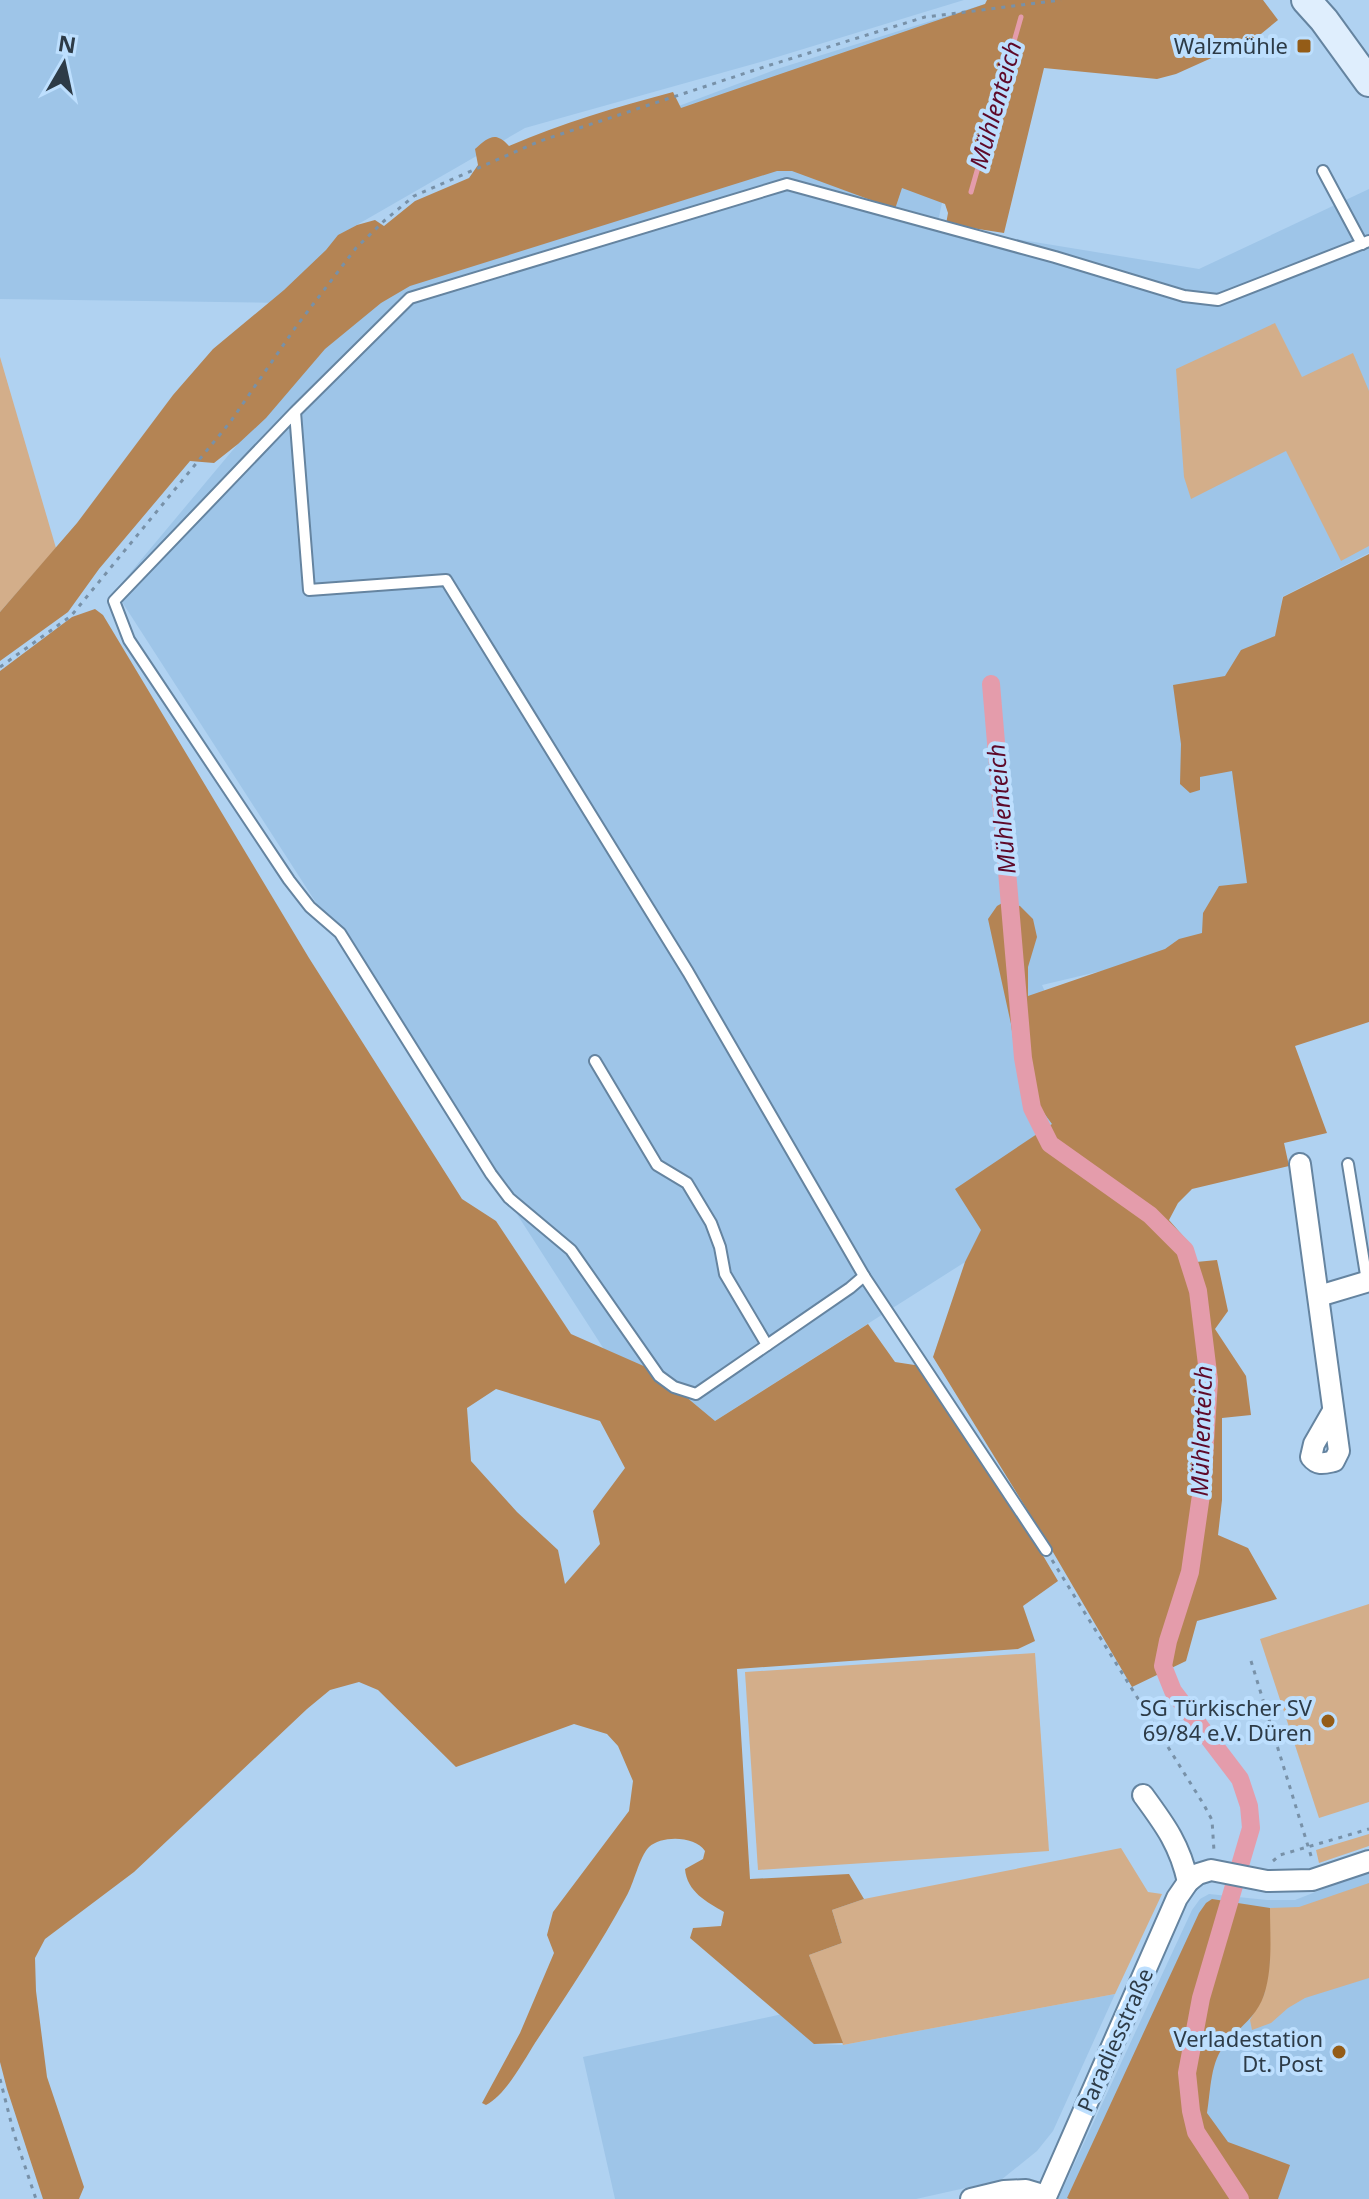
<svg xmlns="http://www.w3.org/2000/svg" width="1369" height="2199" viewBox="0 0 1369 2199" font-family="'Noto Sans',sans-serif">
<rect width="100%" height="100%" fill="#b0d2f1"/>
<!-- built -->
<g fill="#9ec5e8">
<polygon points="0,0 964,0 764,61 525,128 348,230 290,303 0,299"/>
<polygon points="985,4 937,226 1199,269 1369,189 1369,553 1282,597 1258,934 1042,985 1121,1163 669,1450 115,591 247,433 362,263 543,157 777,69"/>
<polygon points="1369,1871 1369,2199 1058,2199 1192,1910 1200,1899 1209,1894 1267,1900 1295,1900"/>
<polygon points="1115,1994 1053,2131 1037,2151 1001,2180 916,2199 615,2199 583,2057 801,2010 814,2044 843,2045"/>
</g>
<!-- green -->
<g fill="#d3ae8a">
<polygon points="1275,323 1302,377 1353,353 1369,391 1369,546 1341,561 1286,451 1191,499 1184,477 1176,369"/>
<polygon points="0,357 56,548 0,612"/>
<polygon points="1369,1604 1369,1802 1319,1818 1260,1639"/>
<polygon points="1035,1653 1049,1851 758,1870 745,1672"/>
<polygon points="1369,1834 1369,1846 1319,1863 1316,1850"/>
<polygon points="1121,1848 1148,1892 1162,1894 1115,1994 843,2045 809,1955 842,1943 832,1910 864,1899"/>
<polygon points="1369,1883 1369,1978 1305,1998 1288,2008 1271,2023 1252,2030 1250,2020 1264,1995 1270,1960 1270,1908 1299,1907"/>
</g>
<!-- forest -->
<g fill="#b48454" fill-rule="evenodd">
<path d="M987,0H1263L1278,20L1256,38L1176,74L1157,79L1044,68L1004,233L946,224L948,213L945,204L902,188L895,209L792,171H777L410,286L381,303L325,349L266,418L238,444L214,463L190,461L99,569L68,612L0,661V612L77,523L173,395L213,349L284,290L326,250L338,235L357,225L375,220L384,226L415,201L469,178L478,165L475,149C489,137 495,131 509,146C562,123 617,107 673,92L681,108L985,4Z"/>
<polygon points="1369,554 1369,1022 1295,1046 1327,1133 1284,1143 1289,1166 1192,1189 1178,1203 1169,1220 1191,1245 1196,1262 1217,1260 1228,1311 1215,1329 1246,1376 1251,1415 1222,1418 1222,1500 1218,1535 1248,1548 1277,1599 1197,1621 1186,1661 1132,1687 1050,1547 933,1357 965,1262 981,1230 955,1189 1052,1124 1038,1105 1020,1088 1011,1024 988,919 997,906 1004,902 1020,906 1033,919 1037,937 1028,967 1028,996 1165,949 1179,939 1202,933 1203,913 1219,886 1247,883 1232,771 1200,777 1200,790 1190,793 1180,784 1181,744 1173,685 1225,676 1241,650 1275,636 1283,597"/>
<path d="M95,609L103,615L309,958L462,1199L496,1221L571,1334L655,1371L715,1421L868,1324L895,1362L921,1366L929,1362L1058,1581L1023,1606L1035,1641L1018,1649L737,1669L750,1879L849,1874L864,1899L832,1910L842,1943L809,1955L843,2043L814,2044L690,1938L693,1928L721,1926L724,1912C707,1902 687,1892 685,1869L703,1859L705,1851C695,1836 662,1835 649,1847C639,1857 634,1884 626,1897C599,1947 566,1996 535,2043C523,2062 505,2096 486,2105L482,2103L520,2033L554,1953L547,1935L553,1912L629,1811L633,1781L618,1746L607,1734L574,1724L456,1767L378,1690L359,1682L330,1690L307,1709L134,1872L45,1939L35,1958L36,1991L47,2077L84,2187L79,2199H43L7,2089L0,2062V671L72,617ZM496,1389L600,1421L625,1468L593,1511L600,1544L565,1584L558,1550L517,1512L471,1461L467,1408Z"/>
<path d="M1212,1899L1270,1908C1270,1936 1273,1967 1264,1995C1257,2016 1240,2027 1226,2043C1210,2062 1211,2089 1207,2113L1228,2142L1290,2165L1278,2199H1069L1067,2198L1199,1913L1206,1903Z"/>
</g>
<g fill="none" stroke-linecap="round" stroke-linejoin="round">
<!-- stream -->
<polyline stroke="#e49cab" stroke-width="5" points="971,192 1021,17"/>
<!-- canal -->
<polyline stroke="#e49cab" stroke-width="18" points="991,684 1023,1058 1032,1108 1050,1144 1150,1215 1185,1250 1198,1291 1209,1381 1202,1488 1190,1572 1168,1641 1163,1666 1173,1691 1240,1779 1249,1806 1251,1828 1201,1998 1187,2073 1191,2111 1196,2132 1240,2199"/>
<defs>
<g id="lane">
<polyline points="1323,171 1362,244"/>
<polyline points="295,412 114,601 129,640 289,880 310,907 340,933 491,1174 509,1198 571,1250 659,1376 674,1387 696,1394 850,1288 864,1276 688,972 446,580 309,590 295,412 410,298 787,184 1055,257 1184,296 1218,300 1369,241"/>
<polyline points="595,1061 657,1165 687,1183 711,1223 720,1247 725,1274 767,1345"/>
<polyline points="1348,1164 1367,1281"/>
<polyline points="864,1276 1046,1550"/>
</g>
<g id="street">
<path d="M1300,1164L1339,1451L1334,1461C1325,1463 1318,1466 1311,1457L1314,1444L1333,1411"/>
<polyline points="1319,1296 1369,1281"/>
<path d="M1143,1795C1165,1825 1180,1845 1188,1882"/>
<polyline points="971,2199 1004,2191 1026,2190 1046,2196"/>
<polyline points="1045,2199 1177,1898 1188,1882 1198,1874 1211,1870 1267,1881 1312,1880 1369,1861"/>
</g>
<polyline id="secondary" points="1306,0 1324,20 1369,82"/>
</defs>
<!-- lane casing -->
<use href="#lane" stroke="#6584a0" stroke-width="14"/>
<!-- street casing -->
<use href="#street" stroke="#6584a0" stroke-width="24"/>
<!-- secondary casing -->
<use href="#secondary" stroke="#6584a0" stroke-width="32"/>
<!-- path -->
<g stroke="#7891a8" stroke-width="3" stroke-dasharray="4 6" stroke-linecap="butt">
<polyline points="0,667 71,616 231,421 295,328 356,248 384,221 414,196 540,141 767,66 925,17 1061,0"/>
<polyline points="1052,1560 1204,1805 1212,1820 1214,1851"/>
<polyline points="1251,1661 1312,1859"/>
<polyline points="1273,1861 1280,1855 1369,1829"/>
<polyline points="0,2079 14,2134 36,2199"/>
</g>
<!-- lane -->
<use href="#lane" stroke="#fff" stroke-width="10"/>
<!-- street -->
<use href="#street" stroke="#fff" stroke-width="20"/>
<!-- secondary -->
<use href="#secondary" stroke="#dfeefd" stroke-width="28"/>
</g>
<!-- markers -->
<g fill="#945c17" stroke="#bddffe" stroke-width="3">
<rect x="1296" y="38" width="16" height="16" rx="4"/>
<circle cx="1328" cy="1721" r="8"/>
<circle cx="1339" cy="2052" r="8"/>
</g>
<g text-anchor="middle" stroke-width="8" stroke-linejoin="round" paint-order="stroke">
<!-- poi labels -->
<g font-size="22" fill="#2d3b47" stroke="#bddffe" text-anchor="end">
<text x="1288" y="54">Walzmühle</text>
<text x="1312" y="1716">SG Türkischer SV<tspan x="1312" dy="25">69/84 e.V. Düren</tspan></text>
<text x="1323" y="2047">Verladestation<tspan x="1323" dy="25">Dt. Post</tspan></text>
</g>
<!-- street labels -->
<g font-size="22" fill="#2d3b47" stroke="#bddffe">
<text transform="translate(1115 2040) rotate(-66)" y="8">Paradiesstraße</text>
</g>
<!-- water labels -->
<g font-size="24" font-style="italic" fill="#5e0929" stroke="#bddffe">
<text transform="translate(996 105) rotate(-74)" y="8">Mühlenteich</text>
<text transform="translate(1002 809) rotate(-95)" y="8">Mühlenteich</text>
<text transform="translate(1202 1431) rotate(-88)" y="8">Mühlenteich</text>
</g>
</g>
<!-- north arrow -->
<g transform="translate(64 64) rotate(9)" stroke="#bddffe" stroke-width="6" paint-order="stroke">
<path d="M0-6L14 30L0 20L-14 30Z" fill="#2d3b47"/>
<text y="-12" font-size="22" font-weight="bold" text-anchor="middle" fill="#2d3b47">N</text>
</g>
</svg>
